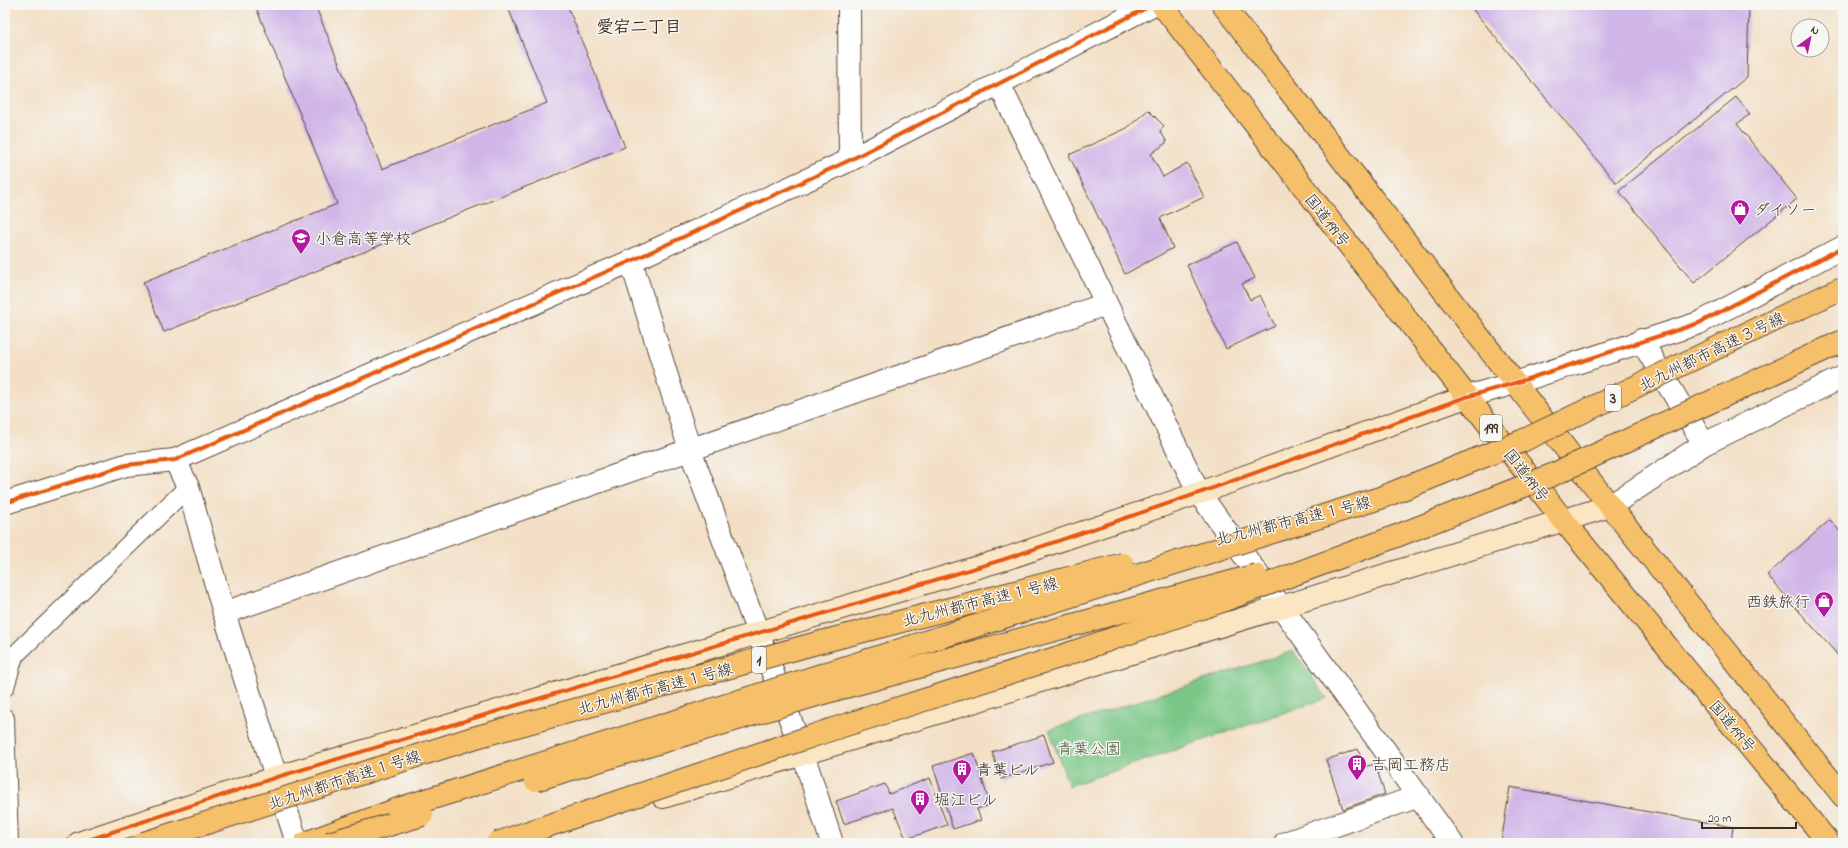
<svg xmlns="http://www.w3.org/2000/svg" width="1848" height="848" viewBox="0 0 1848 848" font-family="'Indie Flower','Klee One',sans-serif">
<rect width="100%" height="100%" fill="#f6f6f2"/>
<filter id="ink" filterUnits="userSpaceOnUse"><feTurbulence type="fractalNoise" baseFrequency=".025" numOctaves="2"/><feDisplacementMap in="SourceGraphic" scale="8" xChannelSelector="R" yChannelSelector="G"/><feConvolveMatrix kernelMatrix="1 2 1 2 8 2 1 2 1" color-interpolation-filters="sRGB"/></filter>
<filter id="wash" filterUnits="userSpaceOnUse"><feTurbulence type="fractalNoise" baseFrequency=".012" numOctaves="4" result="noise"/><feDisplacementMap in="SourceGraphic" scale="16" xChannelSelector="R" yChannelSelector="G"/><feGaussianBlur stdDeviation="0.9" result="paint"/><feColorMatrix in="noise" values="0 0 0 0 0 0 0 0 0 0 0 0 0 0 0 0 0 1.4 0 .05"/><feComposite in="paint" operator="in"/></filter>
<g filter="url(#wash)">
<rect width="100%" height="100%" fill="#f3dfc5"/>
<!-- green -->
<polygon fill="#7ac787" stroke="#5a7852" points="1293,651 1327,698 1069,786 1049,730"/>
<g id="blocks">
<!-- building -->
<g fill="#d0b5e8">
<polygon points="255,5 315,5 382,169 547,103 507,5 567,5 625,147 164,332 143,282 337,204"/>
<polygon points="1469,5 1749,5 1747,77 1616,183"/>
<polygon points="1736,97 1750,114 1737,124 1797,199 1694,283 1619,191"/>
<polygon points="1148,110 1164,126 1160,131 1167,142 1151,154 1163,177 1187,163 1204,197 1160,218 1173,248 1125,274 1069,155 1127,128"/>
<polygon points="1237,242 1255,278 1242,284 1250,300 1260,295 1275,326 1226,349 1187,265"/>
<polygon points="1830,520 1843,535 1843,661 1767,575"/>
<polygon points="1044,735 1053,762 1001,779 992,752"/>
<polygon points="1358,749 1364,767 1375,764 1385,794 1343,809 1326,760"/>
<polygon points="974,753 990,805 977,809 981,820 953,829 933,766"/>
<polygon points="930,778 947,825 906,839 893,808 844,824 836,801 885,784 889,794"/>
<polygon points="1510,787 1733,827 1731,843 1501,843"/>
</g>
</g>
</g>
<g filter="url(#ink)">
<use href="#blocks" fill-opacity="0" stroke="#574537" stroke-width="1"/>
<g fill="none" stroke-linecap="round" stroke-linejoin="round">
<defs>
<g id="lane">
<polyline points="5,687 14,656 188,487"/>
<polyline points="5,718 9,843"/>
</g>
<g id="street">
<polyline points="849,5 850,160"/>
<polyline points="999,84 1199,493 1452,843"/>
<polyline points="631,261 690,450 803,754 832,843"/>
<polyline points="1641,340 1704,444"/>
<polyline points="1466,397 1515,383 1699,323 1843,247"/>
<polyline points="175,460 188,487 224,613 297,843"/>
<polyline points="5,503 126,465 175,460 631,261 850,160 1152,5"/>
<polyline points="1610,506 1704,444 1843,377"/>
<polyline points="224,613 1106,304"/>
<polyline points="1285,843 1419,796"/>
</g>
<g id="secondary">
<polyline points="663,797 1610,506"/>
<polyline points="79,843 274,778 1005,559 1199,493 1466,397"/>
</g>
<g id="highway">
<polyline points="1162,5 1563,520 1829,843"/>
<polyline points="1223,5 1610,506 1843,796"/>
<polyline points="305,843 398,809"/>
</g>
</defs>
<!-- lane casing -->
<use href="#lane" stroke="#574537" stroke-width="20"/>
<!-- street casing -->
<use href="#street" stroke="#574537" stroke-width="24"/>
<!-- secondary casing -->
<use href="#secondary" stroke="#574537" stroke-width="24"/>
<!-- highway casing -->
<use href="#highway" stroke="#574537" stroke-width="24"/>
<!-- lane -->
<use href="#lane" stroke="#fff" stroke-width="18"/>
<!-- street -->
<use href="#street" stroke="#fff" stroke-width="22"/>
<!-- secondary -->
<use href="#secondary" stroke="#fbe6c4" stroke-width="22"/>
<!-- highway -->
<use href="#highway" stroke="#f6c06b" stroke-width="22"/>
<defs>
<g id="highway-bridge">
<polyline points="535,780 820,694 1256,575"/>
<polyline points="398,809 1380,498 1522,441 1842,288"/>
<polyline points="144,843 473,738 817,643 1123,564"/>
<polyline points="329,843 422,815"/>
<polyline points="497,843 827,731 1062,656 1225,600 1394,537 1552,475 1843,341"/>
</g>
</defs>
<!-- highway-bridge casing -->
<use href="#highway-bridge" stroke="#574537" stroke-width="24" stroke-linecap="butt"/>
<!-- highway-bridge -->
<use href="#highway-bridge" stroke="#f6c06b" stroke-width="22"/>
<defs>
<g id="cycleway">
<polyline points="5,503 126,465 175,460 631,261 850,160 1152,5"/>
<polyline points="79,843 274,778 1005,559 1199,493 1466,397 1515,383 1699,323 1843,247"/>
</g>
</defs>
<!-- cycleway casing -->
<use href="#cycleway" stroke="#f6f6f2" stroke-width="6"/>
<!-- cycleway -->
<use href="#cycleway" stroke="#e8590c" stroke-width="4"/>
</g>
</g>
<!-- icons -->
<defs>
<symbol id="shop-pin" viewBox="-11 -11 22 30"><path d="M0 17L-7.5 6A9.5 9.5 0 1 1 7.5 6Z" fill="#b5179e" stroke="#f6f6f2"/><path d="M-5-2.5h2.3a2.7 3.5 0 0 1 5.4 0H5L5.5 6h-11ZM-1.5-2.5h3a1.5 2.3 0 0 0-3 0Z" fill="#fff"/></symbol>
<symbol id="school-pin" viewBox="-11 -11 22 30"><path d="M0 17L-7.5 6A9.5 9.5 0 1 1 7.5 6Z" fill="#b5179e" stroke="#f6f6f2"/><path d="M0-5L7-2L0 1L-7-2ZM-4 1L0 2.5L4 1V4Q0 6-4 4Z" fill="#fff"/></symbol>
<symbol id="building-pin" viewBox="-11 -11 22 30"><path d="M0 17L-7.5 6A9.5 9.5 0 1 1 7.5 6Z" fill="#b5179e" stroke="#f6f6f2"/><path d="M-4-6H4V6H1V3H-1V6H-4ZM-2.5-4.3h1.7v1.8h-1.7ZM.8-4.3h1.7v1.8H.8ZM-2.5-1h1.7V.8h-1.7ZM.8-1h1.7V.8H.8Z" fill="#fff"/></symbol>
</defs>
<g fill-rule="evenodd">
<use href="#shop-pin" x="1729" y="198" width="22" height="30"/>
<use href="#school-pin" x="290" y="227" width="22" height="30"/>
<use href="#shop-pin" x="1813" y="590" width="22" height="30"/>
<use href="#building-pin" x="1346" y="753" width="22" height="30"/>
<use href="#building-pin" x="951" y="758" width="22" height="30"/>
<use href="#building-pin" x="909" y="788" width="22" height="30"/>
</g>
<g text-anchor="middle" stroke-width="3" stroke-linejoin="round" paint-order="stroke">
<!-- shield labels -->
<g fill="#f6f6f2" stroke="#73675e" stroke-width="1">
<rect x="1605" y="385" width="16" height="26" rx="3"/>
<rect x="1480" y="415" width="22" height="26" rx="3"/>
<rect x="752" y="647" width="14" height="26" rx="3"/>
</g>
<g font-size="15" font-weight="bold" fill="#3b2a1e">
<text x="1613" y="403">3</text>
<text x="1491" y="433">199</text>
<text x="759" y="665">1</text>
</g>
<!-- poi labels -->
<g font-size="16" fill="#3b2a1e" stroke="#f6f6f2" text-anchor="start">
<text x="1754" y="215">ダイソー</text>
<text x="315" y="244">小倉高等学校</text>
<text x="1810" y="607" text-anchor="end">西鉄旅行</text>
<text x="1371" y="770">吉岡工務店</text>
<text x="976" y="775">青葉ビル</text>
<text x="934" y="805">堀江ビル</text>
</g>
<!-- street labels -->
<g font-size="16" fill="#3b2a1e" stroke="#f6f6f2">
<text transform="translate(1328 220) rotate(52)" y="6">国道199号</text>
<text transform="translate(1711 351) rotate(-26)" y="6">北九州都市高速３号線</text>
<text transform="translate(1527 475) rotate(52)" y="6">国道199号</text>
<text transform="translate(1293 520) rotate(-14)" y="6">北九州都市高速１号線</text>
<text transform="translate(980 601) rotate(-14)" y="6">北九州都市高速１号線</text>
<text transform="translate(655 688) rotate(-15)" y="6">北九州都市高速１号線</text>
<text transform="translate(1733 726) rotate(50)" y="6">国道199号</text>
<text transform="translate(344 779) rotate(-18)" y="6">北九州都市高速１号線</text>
</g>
<!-- park labels -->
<g font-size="16" fill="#4e593e" stroke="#f6f6f2">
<text x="1089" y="754">青葉公園</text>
</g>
<!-- neighbourhood labels -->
<g font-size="17" font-weight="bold" fill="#3b2a1e" stroke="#f6f6f2">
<text x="639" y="32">愛宕二丁目</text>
</g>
</g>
<!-- margin -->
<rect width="1848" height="848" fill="none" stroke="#f6f6f2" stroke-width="20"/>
<!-- north arrow -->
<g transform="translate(1810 38) rotate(33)"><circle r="19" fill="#f6f6f2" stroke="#aba49d"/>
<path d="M0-3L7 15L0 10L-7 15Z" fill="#b5179e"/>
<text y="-6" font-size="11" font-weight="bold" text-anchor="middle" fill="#3b2a1e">N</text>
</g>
<!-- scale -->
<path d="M1702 822v6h94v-6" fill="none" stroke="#3b2a1e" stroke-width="2"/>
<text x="1708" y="822" font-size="12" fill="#3b2a1e" stroke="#f6f6f2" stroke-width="3" paint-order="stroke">20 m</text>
</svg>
